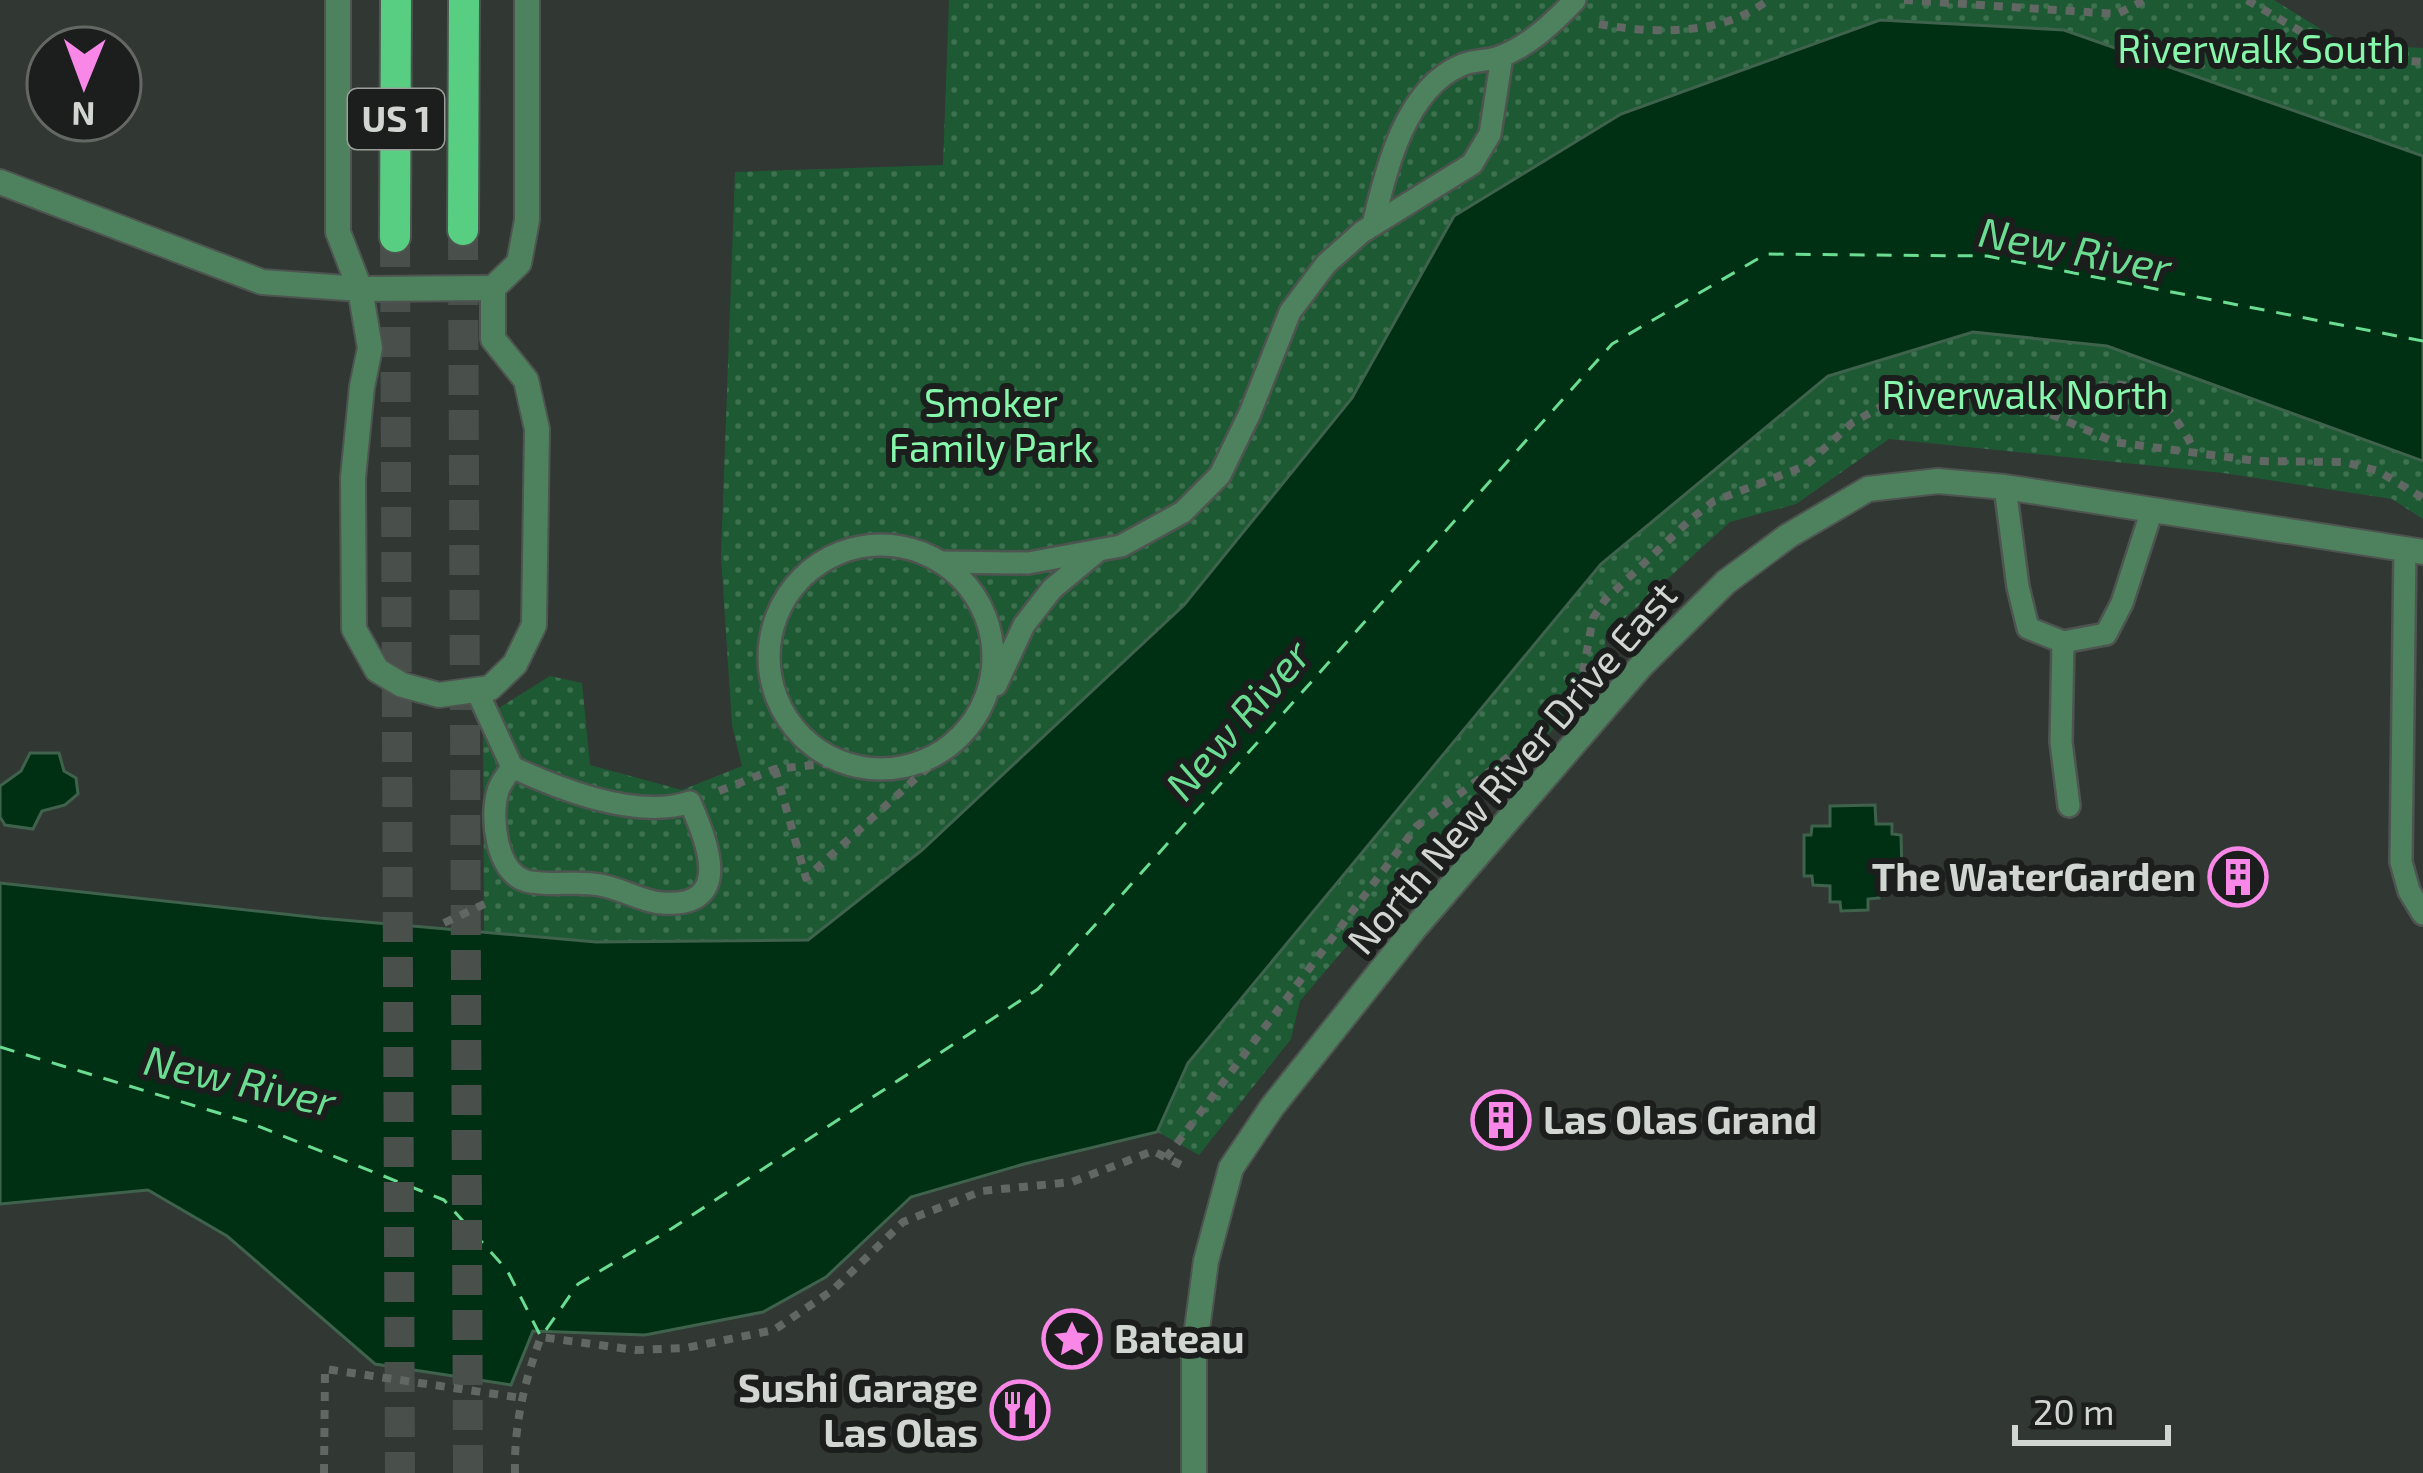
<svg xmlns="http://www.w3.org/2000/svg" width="2423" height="1473" viewBox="0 0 2423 1473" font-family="'Exo 2',sans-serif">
<defs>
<pattern id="park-dots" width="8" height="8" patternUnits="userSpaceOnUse" patternTransform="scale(3)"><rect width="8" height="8" fill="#1d5a34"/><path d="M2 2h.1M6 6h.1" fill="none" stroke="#3d7150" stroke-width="1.8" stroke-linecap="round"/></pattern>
</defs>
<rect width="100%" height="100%" fill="#313733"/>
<!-- park -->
<g fill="url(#park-dots)">
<polygon points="949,0 2274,0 2345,44 2423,48 2423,156 1880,20 1621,114 1454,216 1352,398 1184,605 922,850 808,940 597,942 484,933 483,718 550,676 582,683 590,765 682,790 742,766 732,725 721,556 735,172 943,165"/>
<polygon points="1973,332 2108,346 2423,461 2423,519 2392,499 2223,473 1889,439 1796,504 1730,522 1605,636 1607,672 1517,768 1486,782 1300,1001 1291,1039 1199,1155 1158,1132 1188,1063 1601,564 1828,376"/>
</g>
<!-- water -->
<g fill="#003014" stroke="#3f624d" stroke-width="3">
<polygon points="1880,20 2064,30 2423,156 2423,461 2107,346 1973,332 1828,376 1601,564 1188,1063 1157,1132 1024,1164 911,1197 826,1277 763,1312 645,1335 533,1331 511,1385 375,1364 227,1236 148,1190 0,1204 0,883 320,918 596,942 808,940 922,850 1184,605 1352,398 1454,216 1621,114"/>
<polygon points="30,753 59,753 64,771 76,778 78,794 65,805 42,811 33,829 5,825 0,817 0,786 21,771"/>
<polygon points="1875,805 1876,824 1892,824 1892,834 1901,835 1902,874 1891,874 1891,885 1879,885 1879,898 1868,899 1868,910 1841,911 1840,902 1830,902 1830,886 1813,885 1812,876 1804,876 1804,835 1811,835 1812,826 1830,826 1830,806"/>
</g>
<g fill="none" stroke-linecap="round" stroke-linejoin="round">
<!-- ferry -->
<polyline stroke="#6bdd92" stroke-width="3" stroke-dasharray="15 12" stroke-linecap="butt" points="0,1047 245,1121 444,1200 507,1270 541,1337 578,1284 671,1229 1038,989 1612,344 1766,254 1987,256 2423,341"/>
<!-- primary-tunnel -->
<g stroke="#494f4b" stroke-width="30" stroke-dasharray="30 15" stroke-linecap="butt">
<polyline points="463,230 468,1473"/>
<polyline points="395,237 400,1473"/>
</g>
<defs>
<g id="service">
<path d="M1373,225C1385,172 1405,88 1462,65C1474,60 1488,61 1499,57C1528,47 1554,22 1575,0"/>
<polyline points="2005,487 2018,587 2028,628 2063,642 2106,634 2122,603 2152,510"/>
<circle cx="881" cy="657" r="112"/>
<polyline points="2405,549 2401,862 2409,891 2423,914"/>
<polyline points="940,562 1028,563 1121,546 1183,512 1220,475 1250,413 1290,312 1326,264 1362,232 1472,164 1490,134 1502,56"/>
<polyline points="2063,642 2061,742 2069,806"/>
<polyline points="996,685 1024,625 1052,589 1099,550"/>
<path d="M476,689L512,767C559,789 637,820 690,802C706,840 736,908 662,903C642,902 621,888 600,885C577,880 549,887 526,881C496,872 490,817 498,791C500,783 508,774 512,767"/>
</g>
<g id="minor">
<polyline points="338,0 338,232 360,289 370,348 362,387 353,478 354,629 377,670 402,685 439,695 490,688 515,664 534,625 537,429 526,380 493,339 493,288"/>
<polyline points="0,182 262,282 360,289 493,288"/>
<polyline points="493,288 519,263 527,220 527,0"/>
<polyline points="1194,1473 1194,1352 1206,1261 1231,1168 1272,1107 1414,929 1641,666 1726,582 1788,536 1868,489 1938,481 2005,487 2423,552"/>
</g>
<g id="primary">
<polyline points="463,230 464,0"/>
<polyline points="395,237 396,0"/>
</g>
</defs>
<!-- service casing -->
<use href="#service" stroke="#4e5450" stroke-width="26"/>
<!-- minor casing -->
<use href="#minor" stroke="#4e5450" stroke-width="28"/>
<!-- primary casing -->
<use href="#primary" stroke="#4e5450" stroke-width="34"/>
<!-- path -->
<g stroke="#616763" stroke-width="8" stroke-dasharray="9 9" stroke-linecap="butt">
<polyline points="1904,0 2117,14 2145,0"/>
<polyline points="2247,0 2343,56 2423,62"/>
<path d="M1599,24C1653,34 1723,36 1768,0"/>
<path d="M2030,405C2111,376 2153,367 2195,452"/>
<polyline points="1583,672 1593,618 1605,600 1692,518 1714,501 1805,466 1852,423 1898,397 1922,393 1955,394 2030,405 2114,442 2257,461 2345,462 2378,471 2423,498"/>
<polyline points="775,769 806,878 957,741"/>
<polyline points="719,791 775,769 843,762"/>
<polyline points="444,923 491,901"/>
<polyline points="1166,1158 1417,826 1511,755"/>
<polyline points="324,1473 325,1369 522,1398"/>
<path d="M515,1473C514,1425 524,1382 541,1337L635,1350L686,1348L774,1330L833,1290L903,1222L982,1191L1072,1182L1153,1151L1181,1165"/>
</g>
<!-- service -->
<use href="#service" stroke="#4e825e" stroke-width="21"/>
<!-- minor -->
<use href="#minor" stroke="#4e825e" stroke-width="24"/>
<!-- primary -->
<use href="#primary" stroke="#58ce83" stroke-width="30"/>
</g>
<!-- icons -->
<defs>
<symbol id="building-ring" viewBox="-11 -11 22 22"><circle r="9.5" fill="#1b1e1c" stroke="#f987e8" stroke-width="1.5"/><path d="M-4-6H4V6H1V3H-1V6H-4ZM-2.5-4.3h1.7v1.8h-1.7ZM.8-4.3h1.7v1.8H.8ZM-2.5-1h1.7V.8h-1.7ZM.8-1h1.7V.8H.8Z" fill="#f987e8"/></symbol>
<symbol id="sight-ring" viewBox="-11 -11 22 22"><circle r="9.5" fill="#1b1e1c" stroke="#f987e8" stroke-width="1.5"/><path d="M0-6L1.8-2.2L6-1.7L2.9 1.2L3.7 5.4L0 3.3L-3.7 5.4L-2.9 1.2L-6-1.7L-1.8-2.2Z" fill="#f987e8"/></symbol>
<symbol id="restaurant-ring" viewBox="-11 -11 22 22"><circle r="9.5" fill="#1b1e1c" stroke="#f987e8" stroke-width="1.5"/><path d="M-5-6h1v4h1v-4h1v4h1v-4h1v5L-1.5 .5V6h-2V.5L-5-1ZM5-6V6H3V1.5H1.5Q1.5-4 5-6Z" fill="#f987e8"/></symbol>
</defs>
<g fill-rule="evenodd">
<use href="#building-ring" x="2205" y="844" width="66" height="66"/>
<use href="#building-ring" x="1468" y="1087" width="66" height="66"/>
<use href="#sight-ring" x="1039" y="1306" width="66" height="66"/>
<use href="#restaurant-ring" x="987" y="1377" width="66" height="66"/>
</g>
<g text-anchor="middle" stroke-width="12" stroke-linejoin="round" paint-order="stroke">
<!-- shield labels -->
<rect fill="#1b1e1c" stroke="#9b9f9c" stroke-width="3" x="348" y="89" width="96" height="60" rx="9"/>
<g font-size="36" font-weight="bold" fill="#d2d6d3">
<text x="396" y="132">US 1</text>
</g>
<!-- park labels -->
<g font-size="39" fill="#86f7ab" stroke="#1b1e1c">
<text x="2261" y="63">Riverwalk South</text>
<text x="2025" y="409">Riverwalk North</text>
<text x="991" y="417">Smoker<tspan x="991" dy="45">Family Park</tspan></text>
</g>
<!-- street labels -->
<g font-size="39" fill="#d2d6d3" stroke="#1b1e1c">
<text transform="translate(1512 768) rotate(-49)" y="14">North New River Drive East</text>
</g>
<!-- poi labels -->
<g font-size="39" font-weight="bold" fill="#d2d6d3" stroke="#1b1e1c" text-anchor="end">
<text x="2196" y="891">The WaterGarden</text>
<text x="1543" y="1134" text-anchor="start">Las Olas Grand</text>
<text x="1114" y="1353" text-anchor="start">Bateau</text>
<text x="978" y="1402">Sushi Garage<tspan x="978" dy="45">Las Olas</tspan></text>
</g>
<!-- water labels -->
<g font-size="42" font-style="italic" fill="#6bdd92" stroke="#1b1e1c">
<text transform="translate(2075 250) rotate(11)" y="15">New River</text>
<text transform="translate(1238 720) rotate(-49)" y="15">New River</text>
<text transform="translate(240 1081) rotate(13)" y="15">New River</text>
</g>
</g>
<!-- north arrow -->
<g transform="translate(84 84) rotate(181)"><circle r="57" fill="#1b1e1c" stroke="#646865" stroke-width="3"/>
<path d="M0-9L21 45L0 30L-21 45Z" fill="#f987e8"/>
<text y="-18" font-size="33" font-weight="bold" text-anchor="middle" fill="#d2d6d3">N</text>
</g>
<!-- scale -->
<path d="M2015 1425v18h153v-18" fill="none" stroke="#d2d6d3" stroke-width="6"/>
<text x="2033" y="1425" font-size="36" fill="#d2d6d3" stroke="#1b1e1c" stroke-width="9" paint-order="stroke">20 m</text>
</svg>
